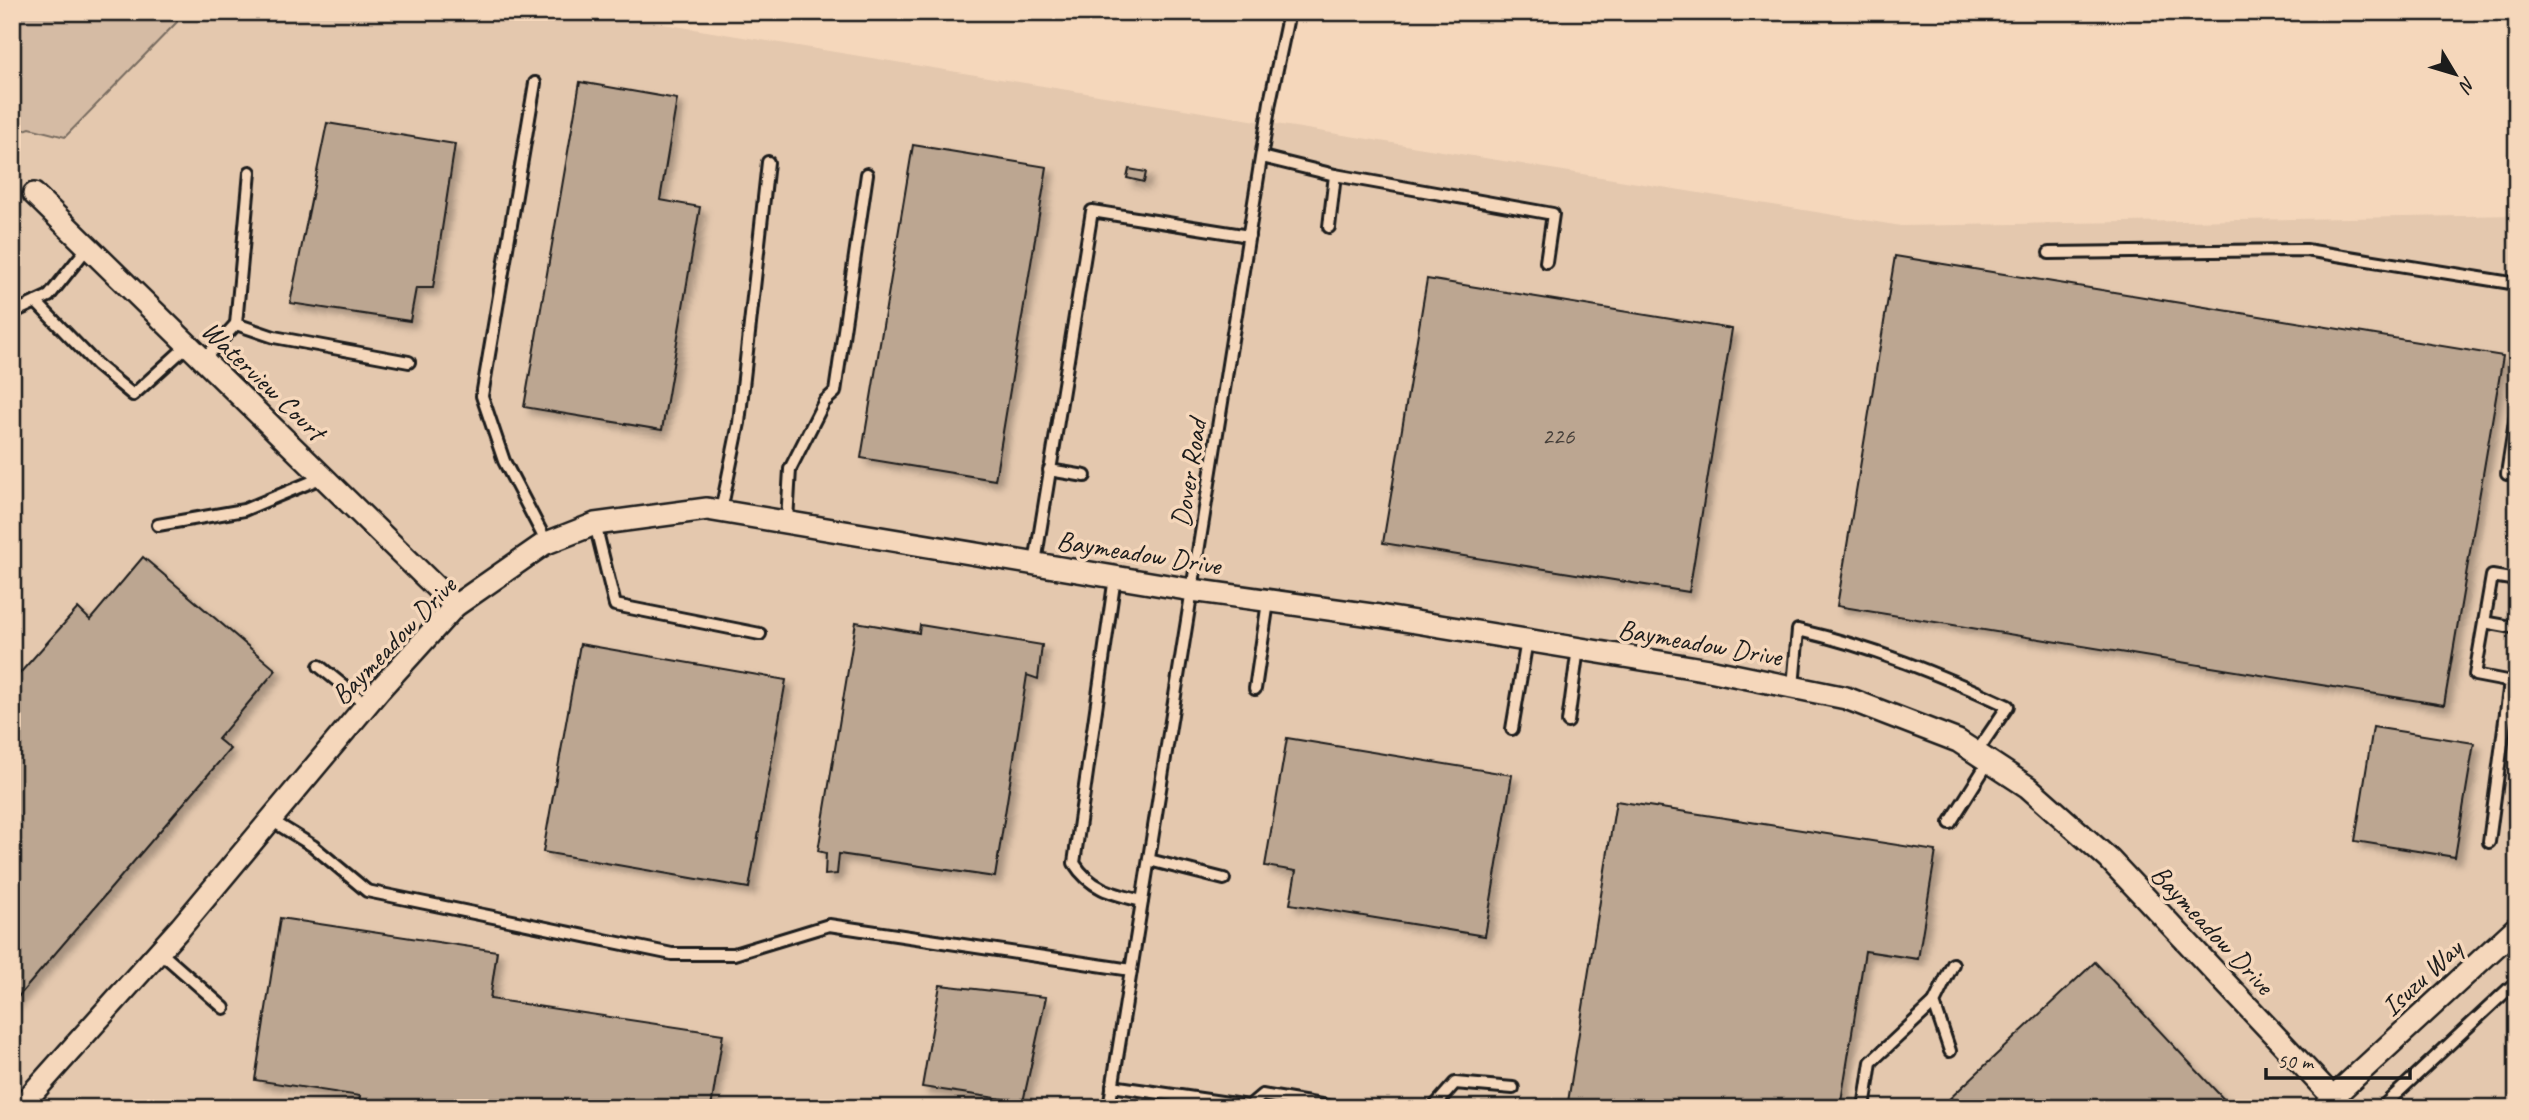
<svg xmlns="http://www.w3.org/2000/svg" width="2529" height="1120" viewBox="0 0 2529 1120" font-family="Caveat,sans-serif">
<defs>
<filter id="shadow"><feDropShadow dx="6" dy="6" stdDeviation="3.5" flood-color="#0004"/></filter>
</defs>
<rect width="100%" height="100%" fill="#f5d7bb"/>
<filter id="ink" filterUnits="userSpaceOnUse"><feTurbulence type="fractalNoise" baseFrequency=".0143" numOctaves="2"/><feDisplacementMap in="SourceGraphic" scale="14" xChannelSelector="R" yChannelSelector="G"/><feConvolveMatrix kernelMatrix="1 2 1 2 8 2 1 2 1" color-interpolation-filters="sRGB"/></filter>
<g filter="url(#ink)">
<!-- built -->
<polygon fill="#e4c8ae" points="177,12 590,12 1901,226 2517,215 2517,1108 12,1108 12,134 30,128 65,137 177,22"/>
<!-- green -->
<polygon fill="#d5bba4" stroke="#786c60" stroke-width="2" points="12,12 177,12 177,22 65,137 30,128 12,134"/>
<!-- building -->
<g fill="#bca691" stroke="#1c1c1c" stroke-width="2" filter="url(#shadow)">
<polygon points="580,82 677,99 660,200 700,207 662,430 524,407"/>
<polygon points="327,123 455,144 433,288 416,288 410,321 290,303"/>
<polygon points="913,145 1047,167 995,480 861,458"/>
<polygon points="1129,169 1146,172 1144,182 1127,178"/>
<polygon points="1895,256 2503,356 2444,705 1837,606"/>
<polygon points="1427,279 1732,329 1689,592 1383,543"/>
<polygon points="143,557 276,670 218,739 230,749 12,1004 12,682 78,608 90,620"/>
<polygon points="856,622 919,633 920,625 1042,645 1038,679 1027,675 995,877 839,854 837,874 825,875 826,853 818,851"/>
<polygon points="580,644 786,680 749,888 543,852"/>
<polygon points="2373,727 2474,743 2455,857 2355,841"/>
<polygon points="1287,738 1512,775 1485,936 1290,904 1296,871 1265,866"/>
<polygon points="1616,801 1936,851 1918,959 1865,951 1840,1108 1567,1108"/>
<polygon points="280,918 497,951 490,999 723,1034 711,1108 358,1108 360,1096 255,1080"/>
<polygon points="2095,962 2232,1108 1945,1108 1943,1105"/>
<polygon points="940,985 1046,997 1023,1102 922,1087"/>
</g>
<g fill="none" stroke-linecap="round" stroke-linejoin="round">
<defs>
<g id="lane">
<polyline points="535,83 482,396 504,461 547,543"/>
<polyline points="1262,157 1335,175 1329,227"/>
<polyline points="250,172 236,324 274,337 409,362"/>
<polyline points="1335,175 1553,214 1546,262"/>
<polyline points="2049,253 2306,250 2517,284"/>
<polyline points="36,302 97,365 133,395 188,345"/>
<polyline points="12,313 49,296 88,247"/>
<polyline points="203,360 236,324"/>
<polyline points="2517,409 2507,474 2517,475"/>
<polyline points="1049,470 1085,476"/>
<polyline points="721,511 739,423 768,162"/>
<polyline points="787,521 790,469 824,402 835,392 867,174"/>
<polyline points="595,524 615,605 760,634"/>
<polyline points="158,525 244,510 323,477"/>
<polyline points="1035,563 1092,211 1249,236"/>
<path d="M1115,577L1074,863C1090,889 1113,894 1142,901"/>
<polyline points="2517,580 2492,576 2475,675 2517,683"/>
<polyline points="2484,622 2517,628"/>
<polyline points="319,666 367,705"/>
<path d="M1793,687L1798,630C1872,647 1939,674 2008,706L1976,753"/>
<polyline points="1255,689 1268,602"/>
<polyline points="1568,722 1578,648"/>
<polyline points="1512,729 1527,640"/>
<polyline points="271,820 313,846 367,891 672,954 734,954 829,925 1131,970"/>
<polyline points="1950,823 1989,761"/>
<polyline points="2489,842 2510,682"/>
<polyline points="1149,860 1224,879"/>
<polyline points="159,951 224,1008"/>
<polyline points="1950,1051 1934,1003 1953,964"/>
<polyline points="1112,1086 1249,1106 1262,1095 1339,1108"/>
<polyline points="1109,1108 1270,102 1289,12"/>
<polyline points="1433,1108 1455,1083 1513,1088"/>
<polyline points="1864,1108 1871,1062 1934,1003"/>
<polyline points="2381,1108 2517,981"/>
</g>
<g id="street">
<polyline points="34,194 455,606"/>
<polyline points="2333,1097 2517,927"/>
<polyline points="19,1108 181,927 379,690 455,606 544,544 595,524 707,509 1192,590 1379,616 1709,670 1846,698 1958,741 2028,787 2109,859 2343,1108"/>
</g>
</defs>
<!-- lane casing -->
<use href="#lane" stroke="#1c1c1c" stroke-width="16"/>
<!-- street casing -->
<use href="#street" stroke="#1c1c1c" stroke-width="26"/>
<!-- lane -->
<use href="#lane" stroke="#f5d7bb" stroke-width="10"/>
<!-- street -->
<use href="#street" stroke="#f5d7bb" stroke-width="21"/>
</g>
</g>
<g text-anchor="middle" stroke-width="7" stroke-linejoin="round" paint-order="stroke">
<!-- number labels -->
<g font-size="24" fill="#443e39">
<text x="1558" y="444">226</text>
</g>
<!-- street labels -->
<g font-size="28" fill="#1c1c1c" stroke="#f5d7bb">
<text transform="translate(264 380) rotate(44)" y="10">Waterview Court</text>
<text transform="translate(1188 473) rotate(-81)" y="10">Dover Road</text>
<text transform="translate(1139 552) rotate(9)" y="10">Baymeadow Drive</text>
<text transform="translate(393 640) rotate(-46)" y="10">Baymeadow Drive</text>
<text transform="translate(1700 642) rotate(10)" y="10">Baymeadow Drive</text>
<text transform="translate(2213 929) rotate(47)" y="10">Baymeadow Drive</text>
<text transform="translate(2421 977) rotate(-43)" y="10">Isuzu Way</text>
</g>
</g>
<!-- margin -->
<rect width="2529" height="1120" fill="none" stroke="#f5d7bb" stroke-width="42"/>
<rect x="21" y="21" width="2487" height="1078" fill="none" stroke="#1c1c1c" stroke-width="2.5" filter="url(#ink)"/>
<!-- north arrow -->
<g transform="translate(2455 74) rotate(128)" stroke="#f5d7bb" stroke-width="5" paint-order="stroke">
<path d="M0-5L12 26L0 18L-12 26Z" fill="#1c1c1c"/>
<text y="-10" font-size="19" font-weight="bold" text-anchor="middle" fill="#1c1c1c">N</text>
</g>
<!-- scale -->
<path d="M2266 1068v10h144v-10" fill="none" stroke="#1c1c1c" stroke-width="3.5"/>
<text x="2277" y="1068" font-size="21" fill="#1c1c1c" stroke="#f5d7bb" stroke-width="5" paint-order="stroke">50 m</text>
</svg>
